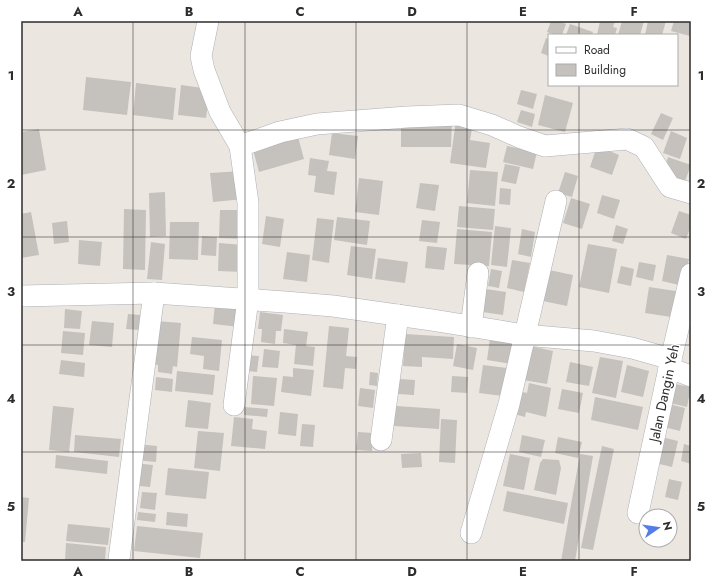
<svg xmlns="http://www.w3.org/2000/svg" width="712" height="582" viewBox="0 0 712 582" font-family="Jost,sans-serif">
<rect width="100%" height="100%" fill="#ece6e1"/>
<!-- building -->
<g fill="#c5c1bc">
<polygon points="551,21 558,21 566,24 562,35 556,35 547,32"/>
<polygon points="600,21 615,21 613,27 617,28 615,35 597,35"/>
<polygon points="622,21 644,21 640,35 618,35"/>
<polygon points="648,21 666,21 662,35 645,35"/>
<polygon points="674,21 691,21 690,36 671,31"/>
<polygon points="570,24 593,32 592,35 566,35"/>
<polygon points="546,38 549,39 549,56 541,53"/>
<polygon points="86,77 131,82 127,115 83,110"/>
<polygon points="136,83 176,88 173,120 133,115"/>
<polygon points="181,85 210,89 206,118 178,115"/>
<polygon points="521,90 537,94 533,109 517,104"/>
<polygon points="545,95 573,103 565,132 538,125"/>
<polygon points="521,110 535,114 532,127 517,122"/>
<polygon points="661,113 673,118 663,140 651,134"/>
<polygon points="401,119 452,120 451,147 401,147"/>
<polygon points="456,120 473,123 470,140 490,143 486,168 450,163"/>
<polygon points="39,129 46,170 21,175 21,132"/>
<polygon points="671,131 687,138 680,159 663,153"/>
<polygon points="297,133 304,159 259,172 252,146"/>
<polygon points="332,133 358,136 355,159 329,155"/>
<polygon points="507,146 537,152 533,169 503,162"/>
<polygon points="597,146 619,155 612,175 590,167"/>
<polygon points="668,157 691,165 685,181 663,173"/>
<polygon points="310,158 329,161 327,171 337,172 334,195 314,192 316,176 308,175"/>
<polygon points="505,164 520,167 516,184 501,181"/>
<polygon points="470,170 498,172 495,206 467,203"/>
<polygon points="242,171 244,199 213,202 210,173"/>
<polygon points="565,172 578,176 572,197 558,193"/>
<polygon points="359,178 383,181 379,215 355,212"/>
<polygon points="420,183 439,185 435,211 416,208"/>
<polygon points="500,188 511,189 510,205 499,204"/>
<polygon points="165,192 166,236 150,237 149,193"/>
<polygon points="602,195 620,200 614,219 597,213"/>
<polygon points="571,198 590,204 582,229 563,223"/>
<polygon points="459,206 495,209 493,230 457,227"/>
<polygon points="124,209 146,210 145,270 123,269"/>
<polygon points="220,210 246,210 246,239 219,238"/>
<polygon points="679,211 691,215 691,226 686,239 671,233"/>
<polygon points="31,212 39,255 21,258 21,214"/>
<polygon points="266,216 284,219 280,247 262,244"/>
<polygon points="337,217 370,221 367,245 334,240"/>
<polygon points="317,218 334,220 329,263 312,260"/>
<polygon points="422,220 440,222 437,243 419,241"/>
<polygon points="67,221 69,242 54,244 52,223"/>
<polygon points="170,222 199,222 198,260 169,259"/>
<polygon points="616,225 628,229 623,244 612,241"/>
<polygon points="495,226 511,228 507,267 491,265"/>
<polygon points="457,229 492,232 489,266 454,264"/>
<polygon points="522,229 535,232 531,257 518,254"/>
<polygon points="202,236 217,237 216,256 201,255"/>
<polygon points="79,240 102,242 100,266 78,264"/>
<polygon points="151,242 165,244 162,280 147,279"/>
<polygon points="219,243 244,245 243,272 218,271"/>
<polygon points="588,244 617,249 609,293 579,287"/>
<polygon points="351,246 376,249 372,279 347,275"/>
<polygon points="427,246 447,248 444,270 425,268"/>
<polygon points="287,252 310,255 307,282 283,279"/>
<polygon points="667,255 689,259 683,286 662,281"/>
<polygon points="378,258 408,262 405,283 375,279"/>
<polygon points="512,260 530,263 524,292 507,288"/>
<polygon points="639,262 656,265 653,281 636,277"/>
<polygon points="621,266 634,269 631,286 617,283"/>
<polygon points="491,269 502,271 499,288 488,286"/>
<polygon points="544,269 573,275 567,306 538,300"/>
<polygon points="649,287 682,292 678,318 645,313"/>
<polygon points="486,289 506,292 503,315 482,312"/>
<polygon points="215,303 242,306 240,327 213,324"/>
<polygon points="65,309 82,311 80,329 64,328"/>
<polygon points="260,312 283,315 281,331 276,331 275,344 261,342 262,329 258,329"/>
<polygon points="128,314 140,315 139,330 126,329"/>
<polygon points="92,321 114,323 112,347 89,345"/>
<polygon points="156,321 181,323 177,367 173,366 172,374 158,372 158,365 152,364"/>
<polygon points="329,326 349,328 346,356 357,357 356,369 345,368 343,389 323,387"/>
<polygon points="284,329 308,332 306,346 315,347 313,366 294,364 296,345 283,343"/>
<polygon points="63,331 85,333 83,355 61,353"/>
<polygon points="405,334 454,337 453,359 422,357 422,367 403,366"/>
<polygon points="192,337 222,340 219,371 203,369 204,356 190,354"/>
<polygon points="490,338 514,341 511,364 487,360"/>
<polygon points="457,344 477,348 473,370 453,366"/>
<polygon points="530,346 553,351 547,384 523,380"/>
<polygon points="264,349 280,351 278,368 262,367"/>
<polygon points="243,355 259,356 257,372 241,370"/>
<polygon points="600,357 623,361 616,398 592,393"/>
<polygon points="61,360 85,363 84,377 59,374"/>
<polygon points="570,362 593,367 589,386 566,382"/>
<polygon points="483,365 507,368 503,396 479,393"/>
<polygon points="627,365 649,371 643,397 621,392"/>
<polygon points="293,368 314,370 311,396 281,392 283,376 293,377"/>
<polygon points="177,371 215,375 213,395 175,391"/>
<polygon points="370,372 378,373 377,386 369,385"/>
<polygon points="253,376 277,378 274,406 251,404"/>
<polygon points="452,376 468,377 467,393 451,392"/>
<polygon points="156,377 173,379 172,392 155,390"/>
<polygon points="399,379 415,380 414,395 398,394"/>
<polygon points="529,383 551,388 546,417 526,412 525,417 514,414 518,391 527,393"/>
<polygon points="675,384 691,387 687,407 670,403"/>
<polygon points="360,388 375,390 373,408 358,406"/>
<polygon points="562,389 583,393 579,413 558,409"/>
<polygon points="595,397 643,407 638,430 591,420"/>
<polygon points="188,400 211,403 208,429 185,427"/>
<polygon points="669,404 685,408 680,431 664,427"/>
<polygon points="53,406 74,408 69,452 49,450"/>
<polygon points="396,406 440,409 439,429 394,426"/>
<polygon points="244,407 268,409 267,417 244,415"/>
<polygon points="280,412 298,414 296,436 278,434"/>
<polygon points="234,417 253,419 252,429 267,431 265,449 231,446"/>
<polygon points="441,419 457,420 455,463 439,462"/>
<polygon points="302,424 315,425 313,447 300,446"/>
<polygon points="198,431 224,433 220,471 194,468"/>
<polygon points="358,432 373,433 372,451 356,450"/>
<polygon points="75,435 121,439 119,457 74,452"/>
<polygon points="522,435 545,440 541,457 519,452"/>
<polygon points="558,437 582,442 578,458 555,453"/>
<polygon points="661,437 678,441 672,467 655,463"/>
<polygon points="137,444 157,446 156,462 135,460"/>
<polygon points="684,444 691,446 691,464 681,461"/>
<polygon points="602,446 614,449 593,550 581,548"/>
<polygon points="421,453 422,467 402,468 401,454"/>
<polygon points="510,454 530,458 524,490 503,486"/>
<polygon points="580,454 593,456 575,561 561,561"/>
<polygon points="56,455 108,461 107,474 55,468"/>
<polygon points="543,459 559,460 561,468 556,495 534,490 540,463"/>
<polygon points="133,463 153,465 150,487 130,485"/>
<polygon points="168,468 209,472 206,499 165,495"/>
<polygon points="669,479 682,482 678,500 665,497"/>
<polygon points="507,491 568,503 564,524 503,511"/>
<polygon points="142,492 157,493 155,510 140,508"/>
<polygon points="21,497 29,498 25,542 21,542"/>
<polygon points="138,512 156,514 155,522 137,520"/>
<polygon points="167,512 188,514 187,527 166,525"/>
<polygon points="68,524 110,528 108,545 66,541"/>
<polygon points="137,526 203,533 200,558 134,551"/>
<polygon points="66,543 106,547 105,561 65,560"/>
</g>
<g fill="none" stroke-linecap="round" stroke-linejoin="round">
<defs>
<g id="minor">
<polyline points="208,21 201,56 204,70 220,112 240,146 248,203 248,299 234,405"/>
<polyline points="240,146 280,132 317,124 407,117 459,115 492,125 519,137 545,146 627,139 644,147 670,187 691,193"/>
<polyline points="21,296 154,293 285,302 333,306 432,320 524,335 594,341 632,348 671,359"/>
<polyline points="471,327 478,273"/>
<polyline points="669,368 691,376"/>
<polyline points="381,440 398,315"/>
<polyline points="638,513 671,359 691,274"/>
<polyline points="471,533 509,404 556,201"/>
<polyline points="119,559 154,293"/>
</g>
</defs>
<!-- minor casing -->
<use href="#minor" stroke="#adb0b7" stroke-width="22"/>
<!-- minor -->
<use href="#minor" stroke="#fff" stroke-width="21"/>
</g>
<!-- grid -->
<path fill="none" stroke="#2d2d2d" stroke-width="1" stroke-opacity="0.55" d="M133,21V561M245,21V561M356,21V561M467,21V561M579,21V35M579,85V561M21,130H691M21,237H691M21,345H691M21,452H691"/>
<g text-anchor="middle" stroke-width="3" stroke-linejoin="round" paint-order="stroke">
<!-- street labels -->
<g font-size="14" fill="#2d2d2d" stroke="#fff">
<text transform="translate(664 393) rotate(-78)" y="5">Jalan Dangin Yeh</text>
</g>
</g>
<!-- border -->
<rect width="712" height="582" fill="none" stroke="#ffffff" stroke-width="44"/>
<!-- legend -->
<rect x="548" y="34" width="130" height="52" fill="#ffffff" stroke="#ababab"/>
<rect x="556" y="47" width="20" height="6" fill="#ffffff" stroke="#ababab"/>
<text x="584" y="54" font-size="12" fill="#2d2d2d">Road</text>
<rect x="556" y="64" width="20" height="12" fill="#c5c1bc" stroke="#ababab"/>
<text x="584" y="74" font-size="12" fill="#2d2d2d">Building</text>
<!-- north arrow -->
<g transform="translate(658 528) rotate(77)"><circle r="19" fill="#ffffff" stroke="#ababab"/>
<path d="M0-3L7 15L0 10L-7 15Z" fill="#547de6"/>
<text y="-6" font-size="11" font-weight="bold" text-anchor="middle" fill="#2d2d2d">N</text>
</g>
<rect x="22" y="22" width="668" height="538" fill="none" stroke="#2d2d2d" stroke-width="1.5"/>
<g font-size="13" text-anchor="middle" font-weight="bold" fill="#2d2d2d">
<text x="78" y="16">A</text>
<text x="189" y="16">B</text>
<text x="300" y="16">C</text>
<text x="412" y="16">D</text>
<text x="523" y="16">E</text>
<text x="634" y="16">F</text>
<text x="11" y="80">1</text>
<text x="701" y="80">1</text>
<text x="11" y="188">2</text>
<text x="701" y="188">2</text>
<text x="11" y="296">3</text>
<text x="701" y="296">3</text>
<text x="11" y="403">4</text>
<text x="701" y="403">4</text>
<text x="11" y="511">5</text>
<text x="701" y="511">5</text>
<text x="78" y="576">A</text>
<text x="189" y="576">B</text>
<text x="300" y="576">C</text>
<text x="412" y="576">D</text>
<text x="523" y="576">E</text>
<text x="634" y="576">F</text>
</g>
</svg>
